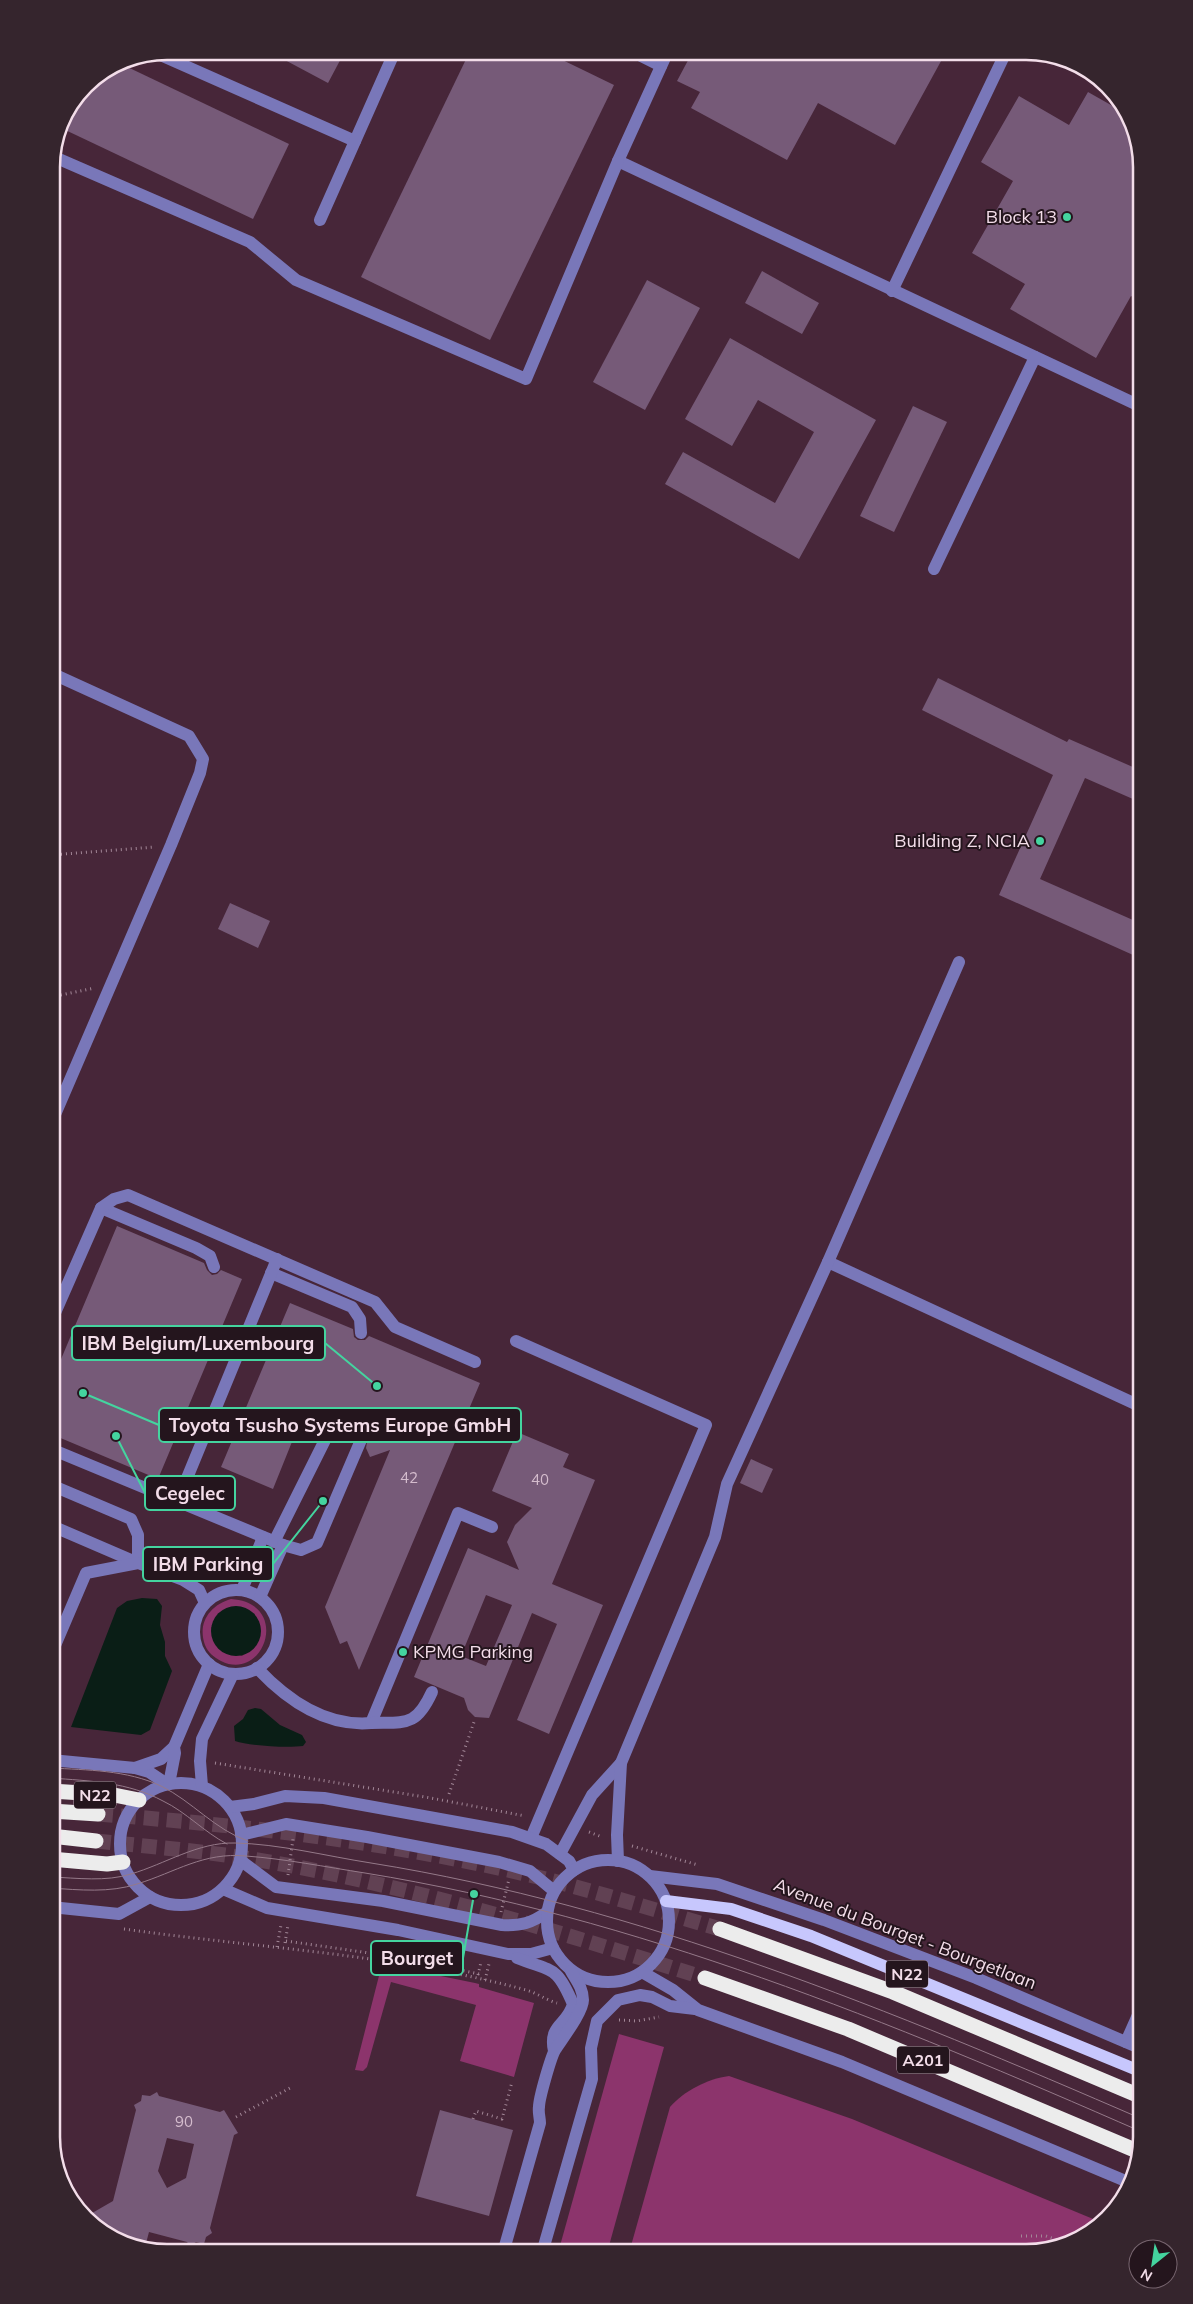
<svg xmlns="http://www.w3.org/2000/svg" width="1193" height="2304" viewBox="0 0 1193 2304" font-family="Mulish,sans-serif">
<rect width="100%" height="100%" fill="#472639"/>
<!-- green -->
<g fill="#8c346c" fill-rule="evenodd">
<path d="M231,1599C292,1603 264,1683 221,1661C214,1657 208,1653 205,1645C197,1623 210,1605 231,1599ZM211,1627L255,1647L242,1656L214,1643Z"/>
<polygon points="382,1964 475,1983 479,1984 479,1987 534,2003 514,2077 460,2061 476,2005 391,1982 367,2067 363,2071 355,2070"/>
<polygon points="619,2034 664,2047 607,2253 558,2253"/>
<path d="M729,2076L852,2119L1098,2221L1070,2244L1026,2253H629L670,2107C684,2091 707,2079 729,2076Z"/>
</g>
<!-- water -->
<g fill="#0a1e16">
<polygon points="142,1598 157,1599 162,1606 160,1625 165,1642 165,1656 172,1671 150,1730 141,1735 71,1727 117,1608 127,1601"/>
<circle cx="236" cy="1631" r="25"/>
<path d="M255,1708L261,1709L280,1725L302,1735L306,1742L303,1746C287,1748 250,1746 235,1741L234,1726L243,1719L248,1710Z"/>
</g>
<!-- building -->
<g fill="#765a78" fill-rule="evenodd">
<polygon points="268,51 345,51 328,83"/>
<polygon points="470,51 544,51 614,85 490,340 361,277"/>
<polygon points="693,51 865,51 881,60 886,51 946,52 895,145 818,103 787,160 691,108 700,92 677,81"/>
<polygon points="119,63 289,144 253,219 59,127 85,85"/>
<polygon points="1088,92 1125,113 1133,123 1142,167 1142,302 1131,296 1096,358 1010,309 1025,284 972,253 1013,181 981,162 1019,96 1069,125"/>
<polygon points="762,271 819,303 802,334 745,303"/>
<polygon points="647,280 700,308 645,410 593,382"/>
<polygon points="730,338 876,420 799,559 665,484 683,452 775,503 814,432 758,400 732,446 685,419"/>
<polygon points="913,406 947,422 894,532 860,516"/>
<polygon points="938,678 1067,742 1069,739 1142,771 1142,803 1085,778 1040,879 1142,924 1142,959 999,895 1053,775 922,710"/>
<polygon points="230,903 270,921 258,948 218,929"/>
<polygon points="117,1226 204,1263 207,1270 212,1275 217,1274 221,1270 242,1279 158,1479 51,1434 51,1383"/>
<polygon points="290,1303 353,1329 354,1337 358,1340 365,1340 369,1336 480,1383 359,1670 347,1641 340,1644 325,1607 390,1450 370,1457 366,1448 368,1437 362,1422 354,1416 337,1417 326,1423 322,1429 312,1432 304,1412 273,1489 221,1467"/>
<path d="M517,1432L569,1454L563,1467L595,1480L552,1584L603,1605L549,1734L517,1720L557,1624L532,1613L489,1718L475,1717L468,1710L464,1698L414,1677L468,1548L519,1570L507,1542L515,1525L532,1508L492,1491ZM486,1595L512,1605L486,1666L461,1656Z"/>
<polygon points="751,1459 773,1469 762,1493 740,1483"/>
<path d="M157,2092L159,2096L220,2112L224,2110L238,2133L234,2135L210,2228L212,2233L206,2237L204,2244L196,2242L190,2246L187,2242L149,2232L145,2247L97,2229L87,2216L113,2201L136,2110L134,2105L141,2101L142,2095L150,2096ZM167,2138L194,2144L186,2178L167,2188L158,2171Z"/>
<polygon points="440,2110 513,2130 489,2216 416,2196"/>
</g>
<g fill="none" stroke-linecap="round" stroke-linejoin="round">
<!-- highway-tunnel -->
<g stroke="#614153" stroke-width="15" stroke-dasharray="15 8" stroke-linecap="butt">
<path d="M98,1814C248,1826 400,1843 546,1879C604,1894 662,1912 720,1929"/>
<path d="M96,1841C143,1846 192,1850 239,1857C397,1881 552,1930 705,1978"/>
</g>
<!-- path -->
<g stroke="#a28797" stroke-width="3" stroke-dasharray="1 4" stroke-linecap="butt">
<polyline points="51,855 155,847"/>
<polyline points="51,997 95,988"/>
<polyline points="215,1763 431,1798 525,1816"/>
<polyline points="449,1794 474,1722"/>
<polyline points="589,1832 602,1837"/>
<polyline points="632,1846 698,1865"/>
<polyline points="288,1875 293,1839"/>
<polyline points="501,1912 509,1879"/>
<path d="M124,1929C258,1948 394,1954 526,1990C537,1993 546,2000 557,2003"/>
<polyline points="286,1941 397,1957 479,1974"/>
<polyline points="285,1943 288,1925"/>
<polyline points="277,1947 281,1925"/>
<polyline points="478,1975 481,1962"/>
<polyline points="485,1980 489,1964"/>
<polyline points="619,2020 637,2021 659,2017"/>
<polyline points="236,2117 290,2088"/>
<polyline points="473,2119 476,2111 502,2119 512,2082"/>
<polyline points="1021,2236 1046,2236 1070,2244"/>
</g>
<!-- minor -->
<g stroke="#7977b9" stroke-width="12">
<polyline points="631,51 661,66"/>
<polyline points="668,51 618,161 1142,407"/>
<polyline points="156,53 355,141"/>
<polyline points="52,156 250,242 296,280 526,379 618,161"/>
<polyline points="320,220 395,51"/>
<polyline points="892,291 1006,52"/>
<polyline points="934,569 1035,357"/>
<polyline points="51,1124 171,845 200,773 203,759 189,736 51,673"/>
<polyline points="101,1208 196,1248 210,1256 214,1267"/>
<polyline points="828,1262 1142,1407"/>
<polyline points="271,1273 352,1307 360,1319 361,1333"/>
<polyline points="51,1322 101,1208 114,1199 128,1195 375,1302 395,1327 475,1362"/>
<polyline points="516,1341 706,1425 531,1838"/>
<polyline points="51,1449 283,1545 301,1550 317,1543 361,1440 356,1428 341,1424 330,1430 274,1542"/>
<polyline points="51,1485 131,1519 138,1535 138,1563 59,1529"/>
<polyline points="178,1500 277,1259"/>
<polyline points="242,1590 263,1537"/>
<circle cx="236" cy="1632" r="42"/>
<polyline points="260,1597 283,1545"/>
<polyline points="51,1655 86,1573 138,1563 183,1580 199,1590 205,1603"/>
<path d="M257,1668C287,1700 325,1727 371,1723L458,1513L492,1527"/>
<path d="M371,1723C406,1722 416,1727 432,1692"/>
<polyline points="51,1760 135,1768 149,1772 167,1784"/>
<polyline points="135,1768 161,1759 174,1747"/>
<circle cx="181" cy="1844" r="61"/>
<polyline points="169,1784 175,1753 174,1747 209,1664"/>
<polyline points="202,1786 200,1761 202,1739 233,1674"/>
<polyline points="230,1807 254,1804 285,1796 324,1798 512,1832 546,1844 569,1861 574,1870"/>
<polyline points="241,1835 286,1824 367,1837 499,1862 530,1871 554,1891"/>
<polyline points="560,1854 592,1795 621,1763"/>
<path d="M240,1860L276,1887L383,1901L502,1925C521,1926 532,1923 547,1912"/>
<circle cx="608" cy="1921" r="61"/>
<polyline points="618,1861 617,1835 621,1763 715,1537 727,1484 828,1262 959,962"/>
<polyline points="650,1876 717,1884 824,1920 976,1978 1142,2049"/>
<polyline points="223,1889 267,1908 398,1930 508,1954 531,1954 553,1948"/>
<polyline points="51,1907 119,1914 150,1897"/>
<path d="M517,1958C552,1972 556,1964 573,2004C568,2025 548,2024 554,2051"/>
<polyline points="642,1972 673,1990 698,2010 842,2062 1128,2182"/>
<polyline points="1126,2042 1142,2006"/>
<path d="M503,2253L540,2123C540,2118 538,2112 539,2107C539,2098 551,2057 555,2050C562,2039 583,2012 583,2000C583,1988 576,1980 571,1971"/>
<polyline points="542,2253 592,2079 591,2048 597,2021 618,2000 640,1995 652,1997 670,2006 695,2009"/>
</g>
<!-- major -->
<polyline stroke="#c7c7fd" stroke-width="12" points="666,1901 731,1909 811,1936 1142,2072"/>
<!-- highway -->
<g stroke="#ececec" stroke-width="15">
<polyline points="51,1791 114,1795 139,1800"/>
<polyline points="51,1811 98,1814"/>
<polyline points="51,1836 96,1841"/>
<polyline points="51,1859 107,1864 123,1862"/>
<polyline points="720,1929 893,1992 1142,2097"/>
<polyline points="705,1978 848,2029 1137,2151"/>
</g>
<!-- tram -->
<g stroke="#957989" stroke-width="1">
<path d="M51,1768C87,1770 127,1770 161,1786C192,1801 215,1830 248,1841"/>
<path d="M51,1778C90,1781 128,1782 163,1801C186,1812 204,1832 227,1844"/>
<path d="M51,1877C77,1878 106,1882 131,1874C165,1864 198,1842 235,1843C280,1844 326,1856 371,1863C640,1906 893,2011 1142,2119"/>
<path d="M51,1888C79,1890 110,1893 137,1884C176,1872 203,1852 246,1856C286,1859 326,1867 365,1873C637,1917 891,2022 1142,2132"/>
</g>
</g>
<!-- markers -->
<g fill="#44d49f" stroke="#24151d" stroke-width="2">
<circle cx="1067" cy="217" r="5"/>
<circle cx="1040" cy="841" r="5"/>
<circle cx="403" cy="1652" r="5"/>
</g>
<g text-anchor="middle" stroke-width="4" stroke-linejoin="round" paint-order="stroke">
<!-- number labels -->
<g font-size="15" fill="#d4bccd">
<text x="409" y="1483">42</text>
<text x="540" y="1485">40</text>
<text x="184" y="2127">90</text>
</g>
<!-- shield labels -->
<g fill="#24151d" stroke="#b5a1ac" stroke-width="1">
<rect x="74" y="1781.5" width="42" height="27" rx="4"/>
<rect x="886" y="1960.5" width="42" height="27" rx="4"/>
<rect x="897" y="2046.5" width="52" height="27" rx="4"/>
</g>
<g font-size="16" font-weight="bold" fill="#f3dde9">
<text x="95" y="1801">N22</text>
<text x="907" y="1980">N22</text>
<text x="923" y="2066">A201</text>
</g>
<!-- poi labels -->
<g font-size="18" fill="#f3dde9" stroke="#24151d" text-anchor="end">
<text x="1057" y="223">Block 13</text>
<text x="1030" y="847">Building Z, NCIA</text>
<text x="413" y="1658" text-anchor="start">KPMG Parking</text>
</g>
<!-- street labels -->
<g font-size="18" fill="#f3dde9" stroke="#24151d">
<text transform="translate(905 1934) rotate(21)" y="6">Avenue du Bourget - Bourgetlaan</text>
</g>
</g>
<!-- crop -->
<path d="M0 0H1193V2304H0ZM167 60H1026A107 107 0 0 1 1133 167V2137A107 107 0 0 1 1026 2244H167A107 107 0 0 1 60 2137V167A107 107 0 0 1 167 60Z" fill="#35252d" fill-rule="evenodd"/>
<path fill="none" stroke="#f3dde9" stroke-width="2.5" d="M167 60H1026A107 107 0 0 1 1133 167V2137A107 107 0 0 1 1026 2244H167A107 107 0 0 1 60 2137V167A107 107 0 0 1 167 60Z"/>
<!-- callouts -->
<path fill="none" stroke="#44d49f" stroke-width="2" d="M377 1386L325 1343M83 1393L159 1425M116 1436L145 1493M323 1501L273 1564M474 1894L463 1958"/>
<g fill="#44d49f" stroke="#24151d" stroke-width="2">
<circle cx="377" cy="1386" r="5"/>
<circle cx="83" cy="1393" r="5"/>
<circle cx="116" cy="1436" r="5"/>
<circle cx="323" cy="1501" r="5"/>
<circle cx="474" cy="1894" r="5"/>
</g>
<g fill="#24151d" stroke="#44d49f" stroke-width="2">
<rect x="72" y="1326" width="253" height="34" rx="5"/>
<rect x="159" y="1408" width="362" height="34" rx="5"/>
<rect x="145" y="1476" width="90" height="34" rx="5"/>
<rect x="143" y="1547" width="130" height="34" rx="5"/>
<rect x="371" y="1941" width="92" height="34" rx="5"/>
</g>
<g font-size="19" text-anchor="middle" font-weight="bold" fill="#f3dde9">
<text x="198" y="1350">IBM Belgium/Luxembourg</text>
<text x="340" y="1432">Toyota Tsusho Systems Europe GmbH</text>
<text x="190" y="1500">Cegelec</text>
<text x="208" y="1571">IBM Parking</text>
<text x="417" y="1965">Bourget</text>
</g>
<!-- north arrow -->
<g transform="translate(1153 2264) rotate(210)"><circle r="24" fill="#24151d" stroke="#77656f"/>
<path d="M0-4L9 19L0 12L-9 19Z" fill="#44d49f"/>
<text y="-8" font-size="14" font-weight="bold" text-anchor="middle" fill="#f3dde9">N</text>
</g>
</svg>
